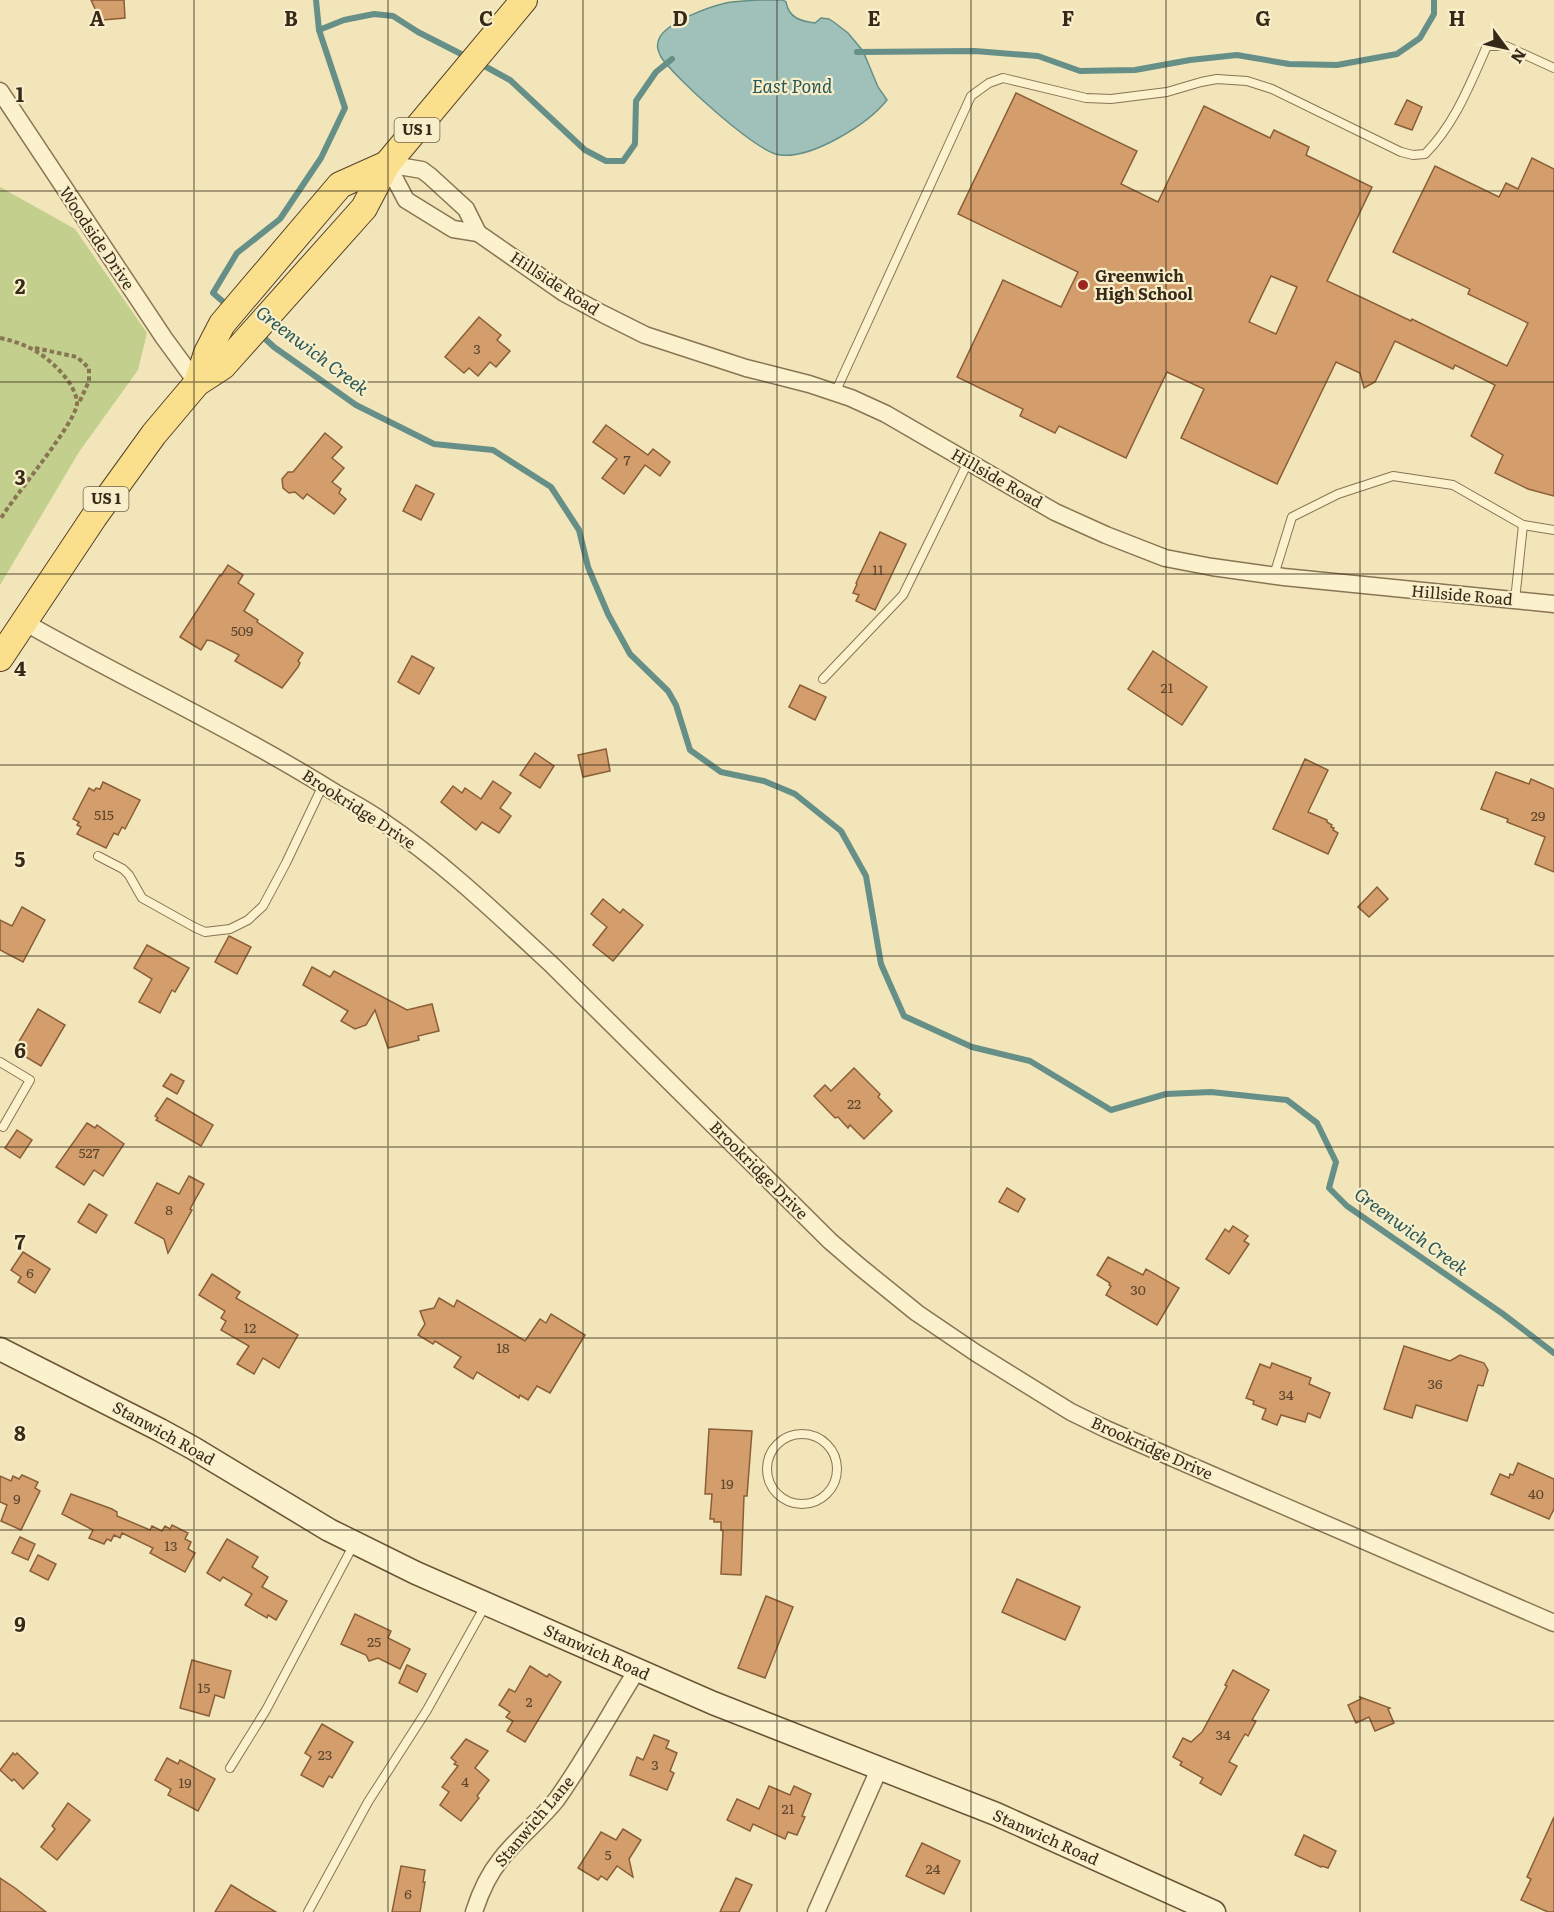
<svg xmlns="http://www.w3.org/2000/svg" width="1554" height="1912" viewBox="0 0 1554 1912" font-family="Literata,serif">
<rect width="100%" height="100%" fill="#f1e5b9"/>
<!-- green -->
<polygon fill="#c3d08d" points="0,187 75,229 147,333 138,370 79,452 0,585"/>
<!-- water -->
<path fill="#9fc1b9" stroke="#668f88" stroke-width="1.5" d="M758,0H783L786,2C789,18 800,21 815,23L821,18L829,19L835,23L848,33L863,51L878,87L887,100C868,124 812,159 780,155C756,152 675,78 661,57C658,51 656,46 659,39C666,22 709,7 726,3C736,1 748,1 758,0Z"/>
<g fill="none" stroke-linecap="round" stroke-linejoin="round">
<!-- stream -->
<g stroke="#668f88" stroke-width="6">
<polyline points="319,30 344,20 374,14 393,16 418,32 467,57"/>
<polyline points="857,52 975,51 1038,56 1080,71 1135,70 1190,60 1237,55 1289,64 1337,65 1397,54 1420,38 1434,14 1434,0"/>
<polyline points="479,63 510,80 585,150 606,161 623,161 635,144 636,101 656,72 672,59"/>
<polyline points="228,306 213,293 237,253 280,219 321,158 345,108 319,30 316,0"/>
<polyline points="261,335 274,347 356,405 434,444 493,450 551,487 579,530 588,567 608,614 630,654 668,691 676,705 690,750 721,772 764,781 795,794 841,831 866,876 881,964 904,1016 972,1047 1030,1061 1111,1110 1166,1094 1211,1092 1287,1100 1317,1123 1336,1162 1329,1188 1347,1206 1503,1314 1554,1353"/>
</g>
</g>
<!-- building -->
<g fill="#d39e6c" stroke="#8a5e37" stroke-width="1.5" fill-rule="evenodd">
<polygon points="91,0 124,0 125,18 103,20 102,17 97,13"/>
<path d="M1016,93L1137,151L1121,184L1158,202L1204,106L1270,138L1274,130L1309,147L1306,155L1372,187L1327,281L1411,321L1412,319L1507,366L1528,323L1468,294L1470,289L1393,252L1435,166L1499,197L1506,183L1518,189L1532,158L1554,169V496L1528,489L1495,473L1503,455L1471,436L1495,385L1455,365L1453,369L1395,341L1375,382L1364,388L1360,373L1336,362L1277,484L1181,438L1204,389L1167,372L1126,458L1059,426L1055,433L1020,416L1023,409L957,377L1003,280L1061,307L1078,272L958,214ZM1271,276L1297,287L1276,334L1249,322Z"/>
<polygon points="1407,100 1422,107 1412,130 1395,124"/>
<polygon points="479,317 501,335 497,340 510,351 496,367 490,362 478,376 469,368 464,373 445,357"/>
<polygon points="606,425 648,455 653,449 670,462 660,476 645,465 624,494 602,478 617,459 593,442"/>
<polygon points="325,433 342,447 332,458 344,468 332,482 341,489 339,493 346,499 334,514 307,494 303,499 295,492 289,493 283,488 282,479 288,472 293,472"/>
<polygon points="416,485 434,494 421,520 403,511"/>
<polygon points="880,532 906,544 875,610 856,601 859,595 853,593 857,584 856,583"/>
<polygon points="228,565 243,575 238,583 254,594 244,611 258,620 257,622 303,653 298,661 300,663 298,667 282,688 235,661 239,655 212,641 207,640 201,650 180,637 220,575 221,576"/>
<polygon points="1153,651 1207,687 1182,725 1128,689"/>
<polygon points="412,656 434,668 419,694 398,682"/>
<polygon points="800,685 826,697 815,720 789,707"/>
<polygon points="606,749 610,771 583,777 578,755"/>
<polygon points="535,753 554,766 540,788 520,775"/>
<polygon points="1305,759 1328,770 1308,812 1327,820 1327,822 1332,825 1331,827 1334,828 1333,830 1338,833 1328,854 1273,829"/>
<polygon points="1496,772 1529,784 1531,779 1554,789 1554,872 1535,864 1545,837 1507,822 1508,819 1481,809"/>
<polygon points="493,781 511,793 500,808 511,816 499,833 482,822 476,830 441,802 453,786 462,793 465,788 481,799"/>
<polygon points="103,782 140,800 125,829 122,827 118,835 114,833 106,848 77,834 81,827 77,825 79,822 73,819 89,788 94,791 96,788 100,789"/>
<polygon points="1377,887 1388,899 1369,917 1358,907"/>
<polygon points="603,899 620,913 623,909 643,925 613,961 593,945 607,927 591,914"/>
<polygon points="22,907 45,920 23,962 0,950 0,920 12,926"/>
<polygon points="229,936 251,947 237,974 215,962"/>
<polygon points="147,945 189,968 175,992 172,990 160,1013 139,1002 152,979 134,968"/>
<polygon points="312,967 330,977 334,971 407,1010 432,1004 439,1031 418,1036 419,1040 388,1048 375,1010 366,1025 355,1029 341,1021 348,1011 303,985"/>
<polygon points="38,1009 65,1025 41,1066 14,1050"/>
<polygon points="854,1068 880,1094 878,1097 892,1111 864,1139 850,1125 848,1128 838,1117 835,1118 814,1096 825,1085 831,1091"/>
<polygon points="171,1074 184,1081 177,1094 163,1086"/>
<polygon points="167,1098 213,1125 201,1146 156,1120 158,1118 155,1116"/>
<polygon points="87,1123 95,1128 97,1125 124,1144 103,1176 94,1170 84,1185 56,1167"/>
<polygon points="17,1130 32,1140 20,1158 5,1148"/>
<polygon points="189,1176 204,1184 190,1209 192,1210 168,1253 164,1239 135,1223 157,1183 179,1194"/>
<polygon points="1007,1188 1025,1199 1018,1212 999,1202"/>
<polygon points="89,1204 107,1215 96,1233 78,1222"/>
<polygon points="1233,1226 1248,1236 1244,1241 1249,1244 1229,1274 1206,1259 1225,1229 1229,1232"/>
<polygon points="23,1252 50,1269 35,1293 18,1282 21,1277 11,1270"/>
<polygon points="1108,1257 1143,1275 1146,1269 1179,1288 1157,1325 1106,1295 1111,1286 1109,1285 1110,1283 1097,1275"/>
<polygon points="212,1274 240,1292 236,1298 298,1335 279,1368 263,1358 254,1374 237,1364 249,1346 221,1330 226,1321 221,1318 225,1311 199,1295"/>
<polygon points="439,1298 454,1307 457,1300 525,1341 540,1319 546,1323 551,1314 585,1335 550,1393 537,1386 528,1400 520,1395 519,1398 477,1372 473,1379 454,1367 461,1357 435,1341 433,1344 418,1335 425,1324 420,1311 434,1308"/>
<polygon points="1404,1346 1450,1361 1460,1355 1484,1363 1488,1370 1483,1386 1478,1385 1467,1421 1416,1405 1412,1418 1384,1409"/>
<polygon points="1272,1363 1311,1378 1309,1384 1330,1393 1320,1418 1308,1413 1305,1422 1281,1415 1277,1425 1262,1419 1266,1409 1253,1404 1254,1401 1246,1398 1260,1364 1270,1368"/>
<polygon points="709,1429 752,1431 747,1496 744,1496 741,1575 721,1574 723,1531 721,1530 721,1522 714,1522 714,1519 710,1519 712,1494 705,1494"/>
<polygon points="1518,1463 1554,1479 1554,1509 1549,1519 1491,1494 1500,1474 1509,1478 1510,1474 1513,1475"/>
<polygon points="22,1475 38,1482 35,1488 40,1491 21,1530 1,1521 7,1505 0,1502 0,1476 11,1481 13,1476 19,1479"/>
<polygon points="71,1494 112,1509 117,1512 117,1516 150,1530 152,1526 162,1531 165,1526 170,1529 172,1525 188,1533 185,1539 191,1542 188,1549 195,1553 185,1572 150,1553 153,1548 122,1533 120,1538 114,1535 111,1541 107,1539 104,1544 89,1538 93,1530 62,1514"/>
<polygon points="20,1537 35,1544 28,1560 12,1553"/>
<polygon points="227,1539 258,1557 252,1567 268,1577 262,1587 287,1601 276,1620 268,1615 267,1618 245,1605 252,1594 223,1577 220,1581 207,1573"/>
<polygon points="38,1555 56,1564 48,1580 30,1571"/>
<polygon points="1017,1579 1080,1607 1065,1640 1002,1612"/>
<polygon points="766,1596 793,1607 765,1678 738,1668"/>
<polygon points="355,1614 391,1631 388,1638 410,1649 400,1669 378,1658 369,1661 366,1655 341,1644"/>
<polygon points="192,1660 231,1671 224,1698 215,1695 209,1716 180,1708"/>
<polygon points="407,1665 426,1674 417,1692 399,1683"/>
<polygon points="530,1666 547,1677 549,1674 561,1682 525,1742 507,1731 513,1721 506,1717 510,1712 499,1705 509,1689 515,1692"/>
<polygon points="1233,1670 1269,1690 1252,1720 1256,1721 1248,1736 1245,1734 1229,1762 1237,1766 1221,1795 1200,1783 1203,1778 1180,1765 1182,1762 1173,1757 1183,1738 1191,1742 1202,1732 1227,1686 1225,1685"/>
<polygon points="1360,1697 1390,1708 1388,1709 1394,1723 1375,1731 1369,1717 1356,1723 1348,1705 1361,1699"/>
<polygon points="322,1724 353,1742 332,1778 329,1776 323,1787 301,1775 311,1757 305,1753"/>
<polygon points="654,1735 669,1741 666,1748 677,1753 670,1771 674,1773 667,1790 630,1775 637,1757 643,1760"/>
<polygon points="466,1739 488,1751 475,1768 489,1780 477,1796 479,1798 461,1821 440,1805 449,1792 442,1787 458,1766 454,1764 456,1762 451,1758"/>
<polygon points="13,1753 15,1755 17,1753 38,1773 23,1789 14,1779 12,1781 0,1770"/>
<polygon points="167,1758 178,1764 180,1760 215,1779 198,1811 168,1795 171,1789 155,1780"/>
<polygon points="769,1786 790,1795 794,1786 811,1794 802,1816 805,1817 797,1835 788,1832 785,1839 753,1824 750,1831 727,1820 737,1799 759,1809"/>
<polygon points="68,1803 90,1820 57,1860 41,1847 55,1829 52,1826"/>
<polygon points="1554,1817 1554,1912 1548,1912 1521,1900 1531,1879 1527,1877"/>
<polygon points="623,1829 641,1840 629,1859 633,1877 617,1866 607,1880 601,1876 598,1880 578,1868 601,1832 616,1840"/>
<polygon points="1304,1835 1336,1851 1328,1868 1322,1866 1321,1867 1295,1855"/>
<polygon points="922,1843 960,1861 944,1894 906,1876"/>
<polygon points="401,1866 425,1870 423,1882 425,1882 420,1912 392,1912"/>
<polygon points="0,1878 15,1888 46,1912 0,1912"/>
<polygon points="736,1878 752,1885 739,1912 720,1912"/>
<polygon points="231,1885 252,1898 276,1912 215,1912"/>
</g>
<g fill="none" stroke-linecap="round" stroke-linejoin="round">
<defs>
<g id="lane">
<path d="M835,393L971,96L989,83L1003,78L1086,98L1111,99L1167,92L1201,82L1217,79L1247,81L1272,89L1401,152L1413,155L1425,154C1455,124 1470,84 1487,46H1506L1554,68"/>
<polyline points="1523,525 1554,530"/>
<polyline points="1274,575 1292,517 1338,494 1393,476 1453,485 1523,525 1515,600"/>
<polyline points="823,679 903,595 968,462"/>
<polyline points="98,856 123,869 129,875 142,898 194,927 205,932 230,929 248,920 263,906 286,863 323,785"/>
<polyline points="0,1062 30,1080 3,1127"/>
<circle cx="802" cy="1469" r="35"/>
<polyline points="230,1768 266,1710 354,1544"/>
<polyline points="308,1912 368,1802 427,1710 485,1606"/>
</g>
<g id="street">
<polyline points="0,91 164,338 197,383"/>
<polyline points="387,164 406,200 453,229 478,233 564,293 603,314 645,335 746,368 809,384 851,398 886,414 1055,512 1106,535 1165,558 1212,567 1284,577 1554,604"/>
<polyline points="387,164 422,170 430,176 466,209 478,233"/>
<path d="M24,622C128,681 237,731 339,795C353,803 368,811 382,821C443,862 498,915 552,965L830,1241L859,1266L917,1313L976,1353L1071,1412L1106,1429L1554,1623"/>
<path d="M474,1912C480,1893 488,1875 501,1859C517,1838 540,1821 557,1799C586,1758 610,1713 637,1670"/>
<polyline points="816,1912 880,1767"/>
</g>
<polyline id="secondary" points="0,1349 160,1430 193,1448 329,1530 416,1573 713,1703 996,1814 1214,1912"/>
<g id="primary">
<polyline points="197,383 207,353 222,324 340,185 387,164"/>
<polyline points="0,658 94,517 154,434 197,383 223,366 364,208 387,164 524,0"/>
</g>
</defs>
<!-- lane casing -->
<use href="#lane" stroke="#897453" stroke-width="10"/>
<!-- street casing -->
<use href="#street" stroke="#897453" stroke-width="19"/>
<!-- secondary casing -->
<use href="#secondary" stroke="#6a5436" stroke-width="25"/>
<!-- primary casing -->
<use href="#primary" stroke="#564128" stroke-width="28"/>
<!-- path -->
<g stroke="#897453" stroke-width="4" stroke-dasharray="4.5 3" stroke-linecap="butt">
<path d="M0,338C24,343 42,352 59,370C67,378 76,391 77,402C79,420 12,498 0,520"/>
<polyline points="35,348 77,357 89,368 89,381 79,403"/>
</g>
<!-- lane -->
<use href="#lane" stroke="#fcf1cd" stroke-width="8"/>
<!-- street -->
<use href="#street" stroke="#fcf1cd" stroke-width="16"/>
<!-- secondary -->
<use href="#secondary" stroke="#fcf1cd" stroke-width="22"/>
<!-- primary -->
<use href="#primary" stroke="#fadf8c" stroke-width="26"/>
</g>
<!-- grid -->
<path fill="none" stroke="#362919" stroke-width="1.5" stroke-opacity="0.55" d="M194,0V1912M388,0V1912M583,0V1912M777,0V1912M971,0V1912M1166,0V1912M1360,0V1912M0,191H1554M0,382H1554M0,574H1554M0,765H1554M0,956H1554M0,1147H1554M0,1338H1554M0,1530H1554M0,1721H1554"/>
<!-- markers -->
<circle fill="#9d261e" stroke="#f8eec9" stroke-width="2" cx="1083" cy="285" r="6"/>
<g text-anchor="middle" stroke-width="4.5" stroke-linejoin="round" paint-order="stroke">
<!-- number labels -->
<g font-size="14" fill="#5d462e">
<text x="477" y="354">3</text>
<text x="627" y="465">7</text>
<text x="878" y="575">11</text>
<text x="242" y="636">509</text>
<text x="1167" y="693">21</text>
<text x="104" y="820">515</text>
<text x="1538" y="821">29</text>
<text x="854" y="1109">22</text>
<text x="89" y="1158">527</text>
<text x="169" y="1215">8</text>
<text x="30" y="1278">6</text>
<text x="1138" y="1295">30</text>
<text x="250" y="1333">12</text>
<text x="503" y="1353">18</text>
<text x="1435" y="1389">36</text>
<text x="1286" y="1400">34</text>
<text x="727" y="1489">19</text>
<text x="1536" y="1499">40</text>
<text x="17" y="1504">9</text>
<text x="171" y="1551">13</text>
<text x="374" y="1647">25</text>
<text x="204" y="1693">15</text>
<text x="529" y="1707">2</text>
<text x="1223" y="1740">34</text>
<text x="325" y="1760">23</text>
<text x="655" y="1770">3</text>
<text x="465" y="1787">4</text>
<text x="185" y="1788">19</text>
<text x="788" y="1814">21</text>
<text x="608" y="1860">5</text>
<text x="933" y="1874">24</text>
<text x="408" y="1899">6</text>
</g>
<!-- shield labels -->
<g fill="#f8eec9" stroke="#70644e" stroke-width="1.5">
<rect x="394.5" y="118" width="45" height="24" rx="4.5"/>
<rect x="83.5" y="487" width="45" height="24" rx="4.5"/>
</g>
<g font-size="15" font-weight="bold" fill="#362919">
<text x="417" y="135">US 1</text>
<text x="106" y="504">US 1</text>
</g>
<!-- street labels -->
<g font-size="16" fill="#362919" stroke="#f8eec9">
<text transform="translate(97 238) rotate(56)" y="6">Woodside Drive</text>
<text transform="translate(555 283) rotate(33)" y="6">Hillside Road</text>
<text transform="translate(997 478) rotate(30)" y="6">Hillside Road</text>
<text transform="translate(1462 595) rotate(5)" y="6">Hillside Road</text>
<text transform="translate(359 809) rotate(33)" y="6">Brookridge Drive</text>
<text transform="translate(759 1170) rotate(45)" y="6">Brookridge Drive</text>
<text transform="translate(164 1433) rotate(29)" y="6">Stanwich Road</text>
<text transform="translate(1152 1448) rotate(24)" y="6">Brookridge Drive</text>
<text transform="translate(597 1652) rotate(24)" y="6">Stanwich Road</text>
<text transform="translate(534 1821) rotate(-50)" y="6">Stanwich Lane</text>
<text transform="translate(1046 1837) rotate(24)" y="6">Stanwich Road</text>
</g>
<!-- poi labels -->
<g font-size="16" font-weight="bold" fill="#362919" stroke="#f8eec9" text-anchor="start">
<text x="1095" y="282">Greenwich<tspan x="1095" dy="18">High School</tspan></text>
</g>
<!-- water labels -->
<g font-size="18" font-style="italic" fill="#275758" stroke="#f8eec9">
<text x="792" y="93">East Pond</text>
<text transform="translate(312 351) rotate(37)" y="6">Greenwich Creek</text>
<text transform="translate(1411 1232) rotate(36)" y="6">Greenwich Creek</text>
</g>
</g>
<g font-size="20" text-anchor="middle" font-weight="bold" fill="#362919" stroke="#f8eec9" stroke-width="4.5" stroke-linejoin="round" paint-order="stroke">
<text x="97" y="26">A</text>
<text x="291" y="26">B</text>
<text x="486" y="26">C</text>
<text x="680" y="26">D</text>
<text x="874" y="26">E</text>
<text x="1068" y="26">F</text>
<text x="1263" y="26">G</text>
<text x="1457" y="26">H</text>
<text x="20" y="102">1</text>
<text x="20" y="294">2</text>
<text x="20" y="485">3</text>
<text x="20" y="676">4</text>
<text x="20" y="867">5</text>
<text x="20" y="1058">6</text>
<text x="20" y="1250">7</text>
<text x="20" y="1441">8</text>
<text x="20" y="1632">9</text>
</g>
<!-- north arrow -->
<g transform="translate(1506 48) rotate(123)" stroke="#f8eec9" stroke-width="4.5" paint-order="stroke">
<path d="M0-4.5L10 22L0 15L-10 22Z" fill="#362919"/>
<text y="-9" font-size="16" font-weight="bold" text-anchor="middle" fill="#362919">N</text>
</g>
</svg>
